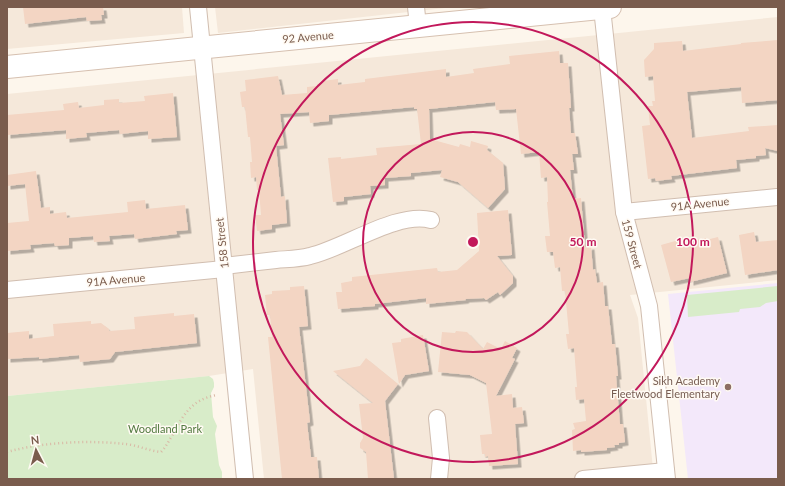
<svg xmlns="http://www.w3.org/2000/svg" width="785" height="486" viewBox="0 0 785 486" font-family="Lato,sans-serif">
<defs>
<filter id="shadow"><feDropShadow dx="3.5" dy="3.5" stdDeviation="0" flood-color="#0004"/></filter>
</defs>
<rect width="100%" height="100%" fill="#fdf6ec"/>
<!-- residential -->
<g fill="#f5e8da">
<polygon points="7,7 182,7 184,33 7,49"/>
<polygon points="215,7 454,7 218,33"/>
<polygon points="778,17 778,280 630,295 638,318 654,479 264,479 253,369 209,376 7,396 7,94"/>
</g>
<!-- education -->
<polygon fill="#f3e8fa" points="778,283 778,479 688,479 668,294"/>
<!-- green -->
<g fill="#d8ecc9">
<polygon points="778,286 778,301 766,303 760,307 740,309 739,312 688,317 687,295"/>
<polygon points="209,376 213,379 214,383 214,387 211,393 213,417 217,426 215,434 219,465 222,472 222,479 7,479 7,396"/>
</g>
<!-- building -->
<g fill="#f3d5c3" filter="url(#shadow)">
<polygon points="23,7 103,7 104,15 101,15 102,20 87,21 86,17 25,24"/>
<polygon points="778,40 778,100 742,103 741,87 687,92 692,138 749,131 748,127 778,125 778,151 765,148 766,155 756,156 756,158 736,160 737,168 671,176 672,179 656,181 655,178 648,179 642,126 650,125 648,106 653,106 652,101 655,101 653,76 645,77 644,60 654,49 654,43 682,41 683,51 741,44 741,43"/>
<polygon points="559,51 560,63 568,63 571,108 569,108 571,133 575,133 578,154 572,154 574,170 570,170 573,199 581,198 585,247 591,246 593,270 595,269 597,283 603,282 605,306 608,306 612,344 615,344 618,376 616,376 620,424 623,424 625,442 619,443 619,445 614,445 615,447 607,448 607,450 581,452 581,450 573,451 572,430 575,429 573,423 586,421 584,399 576,400 575,387 577,387 574,348 568,349 566,334 569,334 565,291 562,291 560,267 555,268 553,252 547,252 545,236 550,236 547,202 548,202 547,177 541,178 539,152 521,154 516,109 496,110 495,102 429,109 430,139 459,147 460,144 470,147 471,141 488,146 487,150 503,163 505,189 488,208 458,182 440,177 442,170 411,173 411,176 385,178 385,185 370,186 371,194 344,197 344,201 333,202 328,158 341,157 341,159 377,155 376,148 421,144 417,109 414,109 414,107 329,115 329,121 310,123 309,112 280,114 284,145 276,146 281,197 285,196 287,223 272,225 272,229 257,231 255,215 261,215 259,190 257,190 256,177 251,178 250,162 252,162 250,137 248,137 245,107 242,107 240,92 246,91 245,80 278,76 282,95 307,93 307,87 317,86 317,84 323,83 323,81 338,79 338,85 365,82 365,79 446,69 446,77 474,73 473,69 510,64 509,56"/>
<polygon points="173,93 177,137 148,139 148,131 120,134 119,130 86,133 87,137 66,139 66,130 7,135 7,115 64,110 63,104 78,102 79,108 104,105 104,100 119,99 119,103 145,101 144,96"/>
<polygon points="36,171 41,208 50,207 50,214 66,212 67,218 128,212 127,202 145,200 146,209 185,205 188,230 176,231 177,234 135,239 134,234 109,236 110,241 94,242 93,236 69,238 69,245 55,246 54,243 30,245 31,249 7,251 7,223 29,221 25,184 7,186 7,175"/>
<polygon points="508,210 512,255 497,256 513,276 513,283 500,295 498,292 486,300 484,298 465,299 466,300 426,304 426,298 375,304 375,306 338,309 336,292 342,292 341,283 352,281 352,277 437,268 438,272 457,270 479,251 477,213"/>
<polygon points="754,232 756,242 778,240 778,270 745,275 739,235"/>
<polygon points="718,237 727,273 690,282 690,278 671,282 661,245 686,238 687,242 706,238 706,240"/>
<polygon points="304,286 308,326 299,327 310,422 307,423 311,457 317,457 319,479 282,479 268,337 272,337 270,315 267,315 265,295 272,294 272,291 290,290 290,287"/>
<polygon points="174,313 174,316 194,314 197,343 115,352 110,359 80,362 79,355 39,359 39,357 7,359 7,333 29,331 29,339 54,336 53,324 91,321 91,324 101,323 109,329 109,331 135,329 134,317"/>
<polygon points="456,331 467,332 483,349 487,342 501,349 505,341 517,348 512,358 515,359 496,396 512,394 513,408 522,407 524,423 515,424 518,464 489,466 488,456 485,457 485,454 482,454 480,435 492,434 486,383 470,375 438,372 442,332 455,333"/>
<polygon points="423,335 429,371 405,375 399,384 392,343 401,342 401,339"/>
<polygon points="366,358 398,384 385,401 394,479 368,479 366,452 360,448 360,443 363,438 359,404 373,403 333,371 360,366"/>
</g>
<g fill="none" stroke-linecap="round" stroke-linejoin="round">
<defs>
<g id="street">
<polyline points="198,7 245,479"/>
<polyline points="416,7 418,26"/>
<polyline points="602,8 624,212 649,306 667,479"/>
<polyline points="624,212 777,197"/>
<path d="M224,266C242,264 259,262 276,260C287,259 299,259 310,256C345,248 397,211 431,220"/>
<polyline points="7,290 224,269"/>
<polyline points="437,418 441,458 439,479"/>
<polyline points="583,479 666,471"/>
</g>
<polyline id="secondary" points="7,67 610,7"/>
</defs>
<!-- street casing -->
<use href="#street" stroke="#d1beb0" stroke-width="18"/>
<!-- secondary casing -->
<use href="#secondary" stroke="#d6c0b0" stroke-width="24"/>
<!-- path -->
<path stroke="#d9b8a5" stroke-width="2.5" stroke-dasharray="1 3" stroke-linecap="butt" d="M7,452C43,442 88,440 125,444C137,445 149,451 161,452C166,447 168,442 172,436C183,415 192,399 217,395"/>
<!-- street -->
<use href="#street" stroke="#fff" stroke-width="16"/>
<!-- secondary -->
<use href="#secondary" stroke="#fff" stroke-width="22"/>
</g>
<!-- distance rings -->
<g fill="none" stroke="#c2185b" stroke-width="2">
<circle cx="473" cy="242" r="110"/>
<circle cx="473" cy="242" r="220"/>
</g>
<!-- markers -->
<circle fill="#8d6e63" stroke="#fffaf3" stroke-width="1.5" cx="728" cy="387" r="4"/>
<g text-anchor="middle" stroke-width="3" stroke-linejoin="round" paint-order="stroke">
<!-- street labels -->
<g font-size="11" fill="#7a5c4d" stroke="#fffaf3">
<text transform="translate(308 37) rotate(-5)" y="4">92 Avenue</text>
<text transform="translate(700 204) rotate(-6)" y="4">91A Avenue</text>
<text transform="translate(222 243) rotate(-96)" y="4">158 Street</text>
<text transform="translate(632 244) rotate(75)" y="4">159 Street</text>
<text transform="translate(116 280) rotate(-5)" y="4">91A Avenue</text>
</g>
<!-- education labels -->
<g font-size="11" fill="#785e54" stroke="#fffaf3" text-anchor="end">
<text x="720" y="385">Sikh Academy<tspan x="720" dy="13">Fleetwood Elementary</tspan></text>
</g>
<!-- park labels -->
<g font-size="11" fill="#537a41" stroke="#fffaf3">
<text x="165" y="433">Woodland Park</text>
</g>
</g>
<circle cx="473" cy="242" r="6" fill="#c2185b" stroke="#fffaf3" stroke-width="2"/>
<g font-size="12" text-anchor="middle" font-weight="bold" fill="#c2185b" stroke="#fffaf3" stroke-width="3" stroke-linejoin="round" paint-order="stroke">
<text x="583" y="246">50 m</text>
<text x="693" y="246">100 m</text>
</g>
<!-- border -->
<rect width="785" height="486" fill="none" stroke="#7a5c4d" stroke-width="16"/>
<!-- north arrow -->
<g transform="translate(36 450) rotate(354)" stroke="#fffaf3" stroke-width="3" paint-order="stroke">
<path d="M0-3L7 15L0 10L-7 15Z" fill="#7a5c4d"/>
<text y="-6" font-size="11" font-weight="bold" text-anchor="middle" fill="#7a5c4d">N</text>
</g>
</svg>
